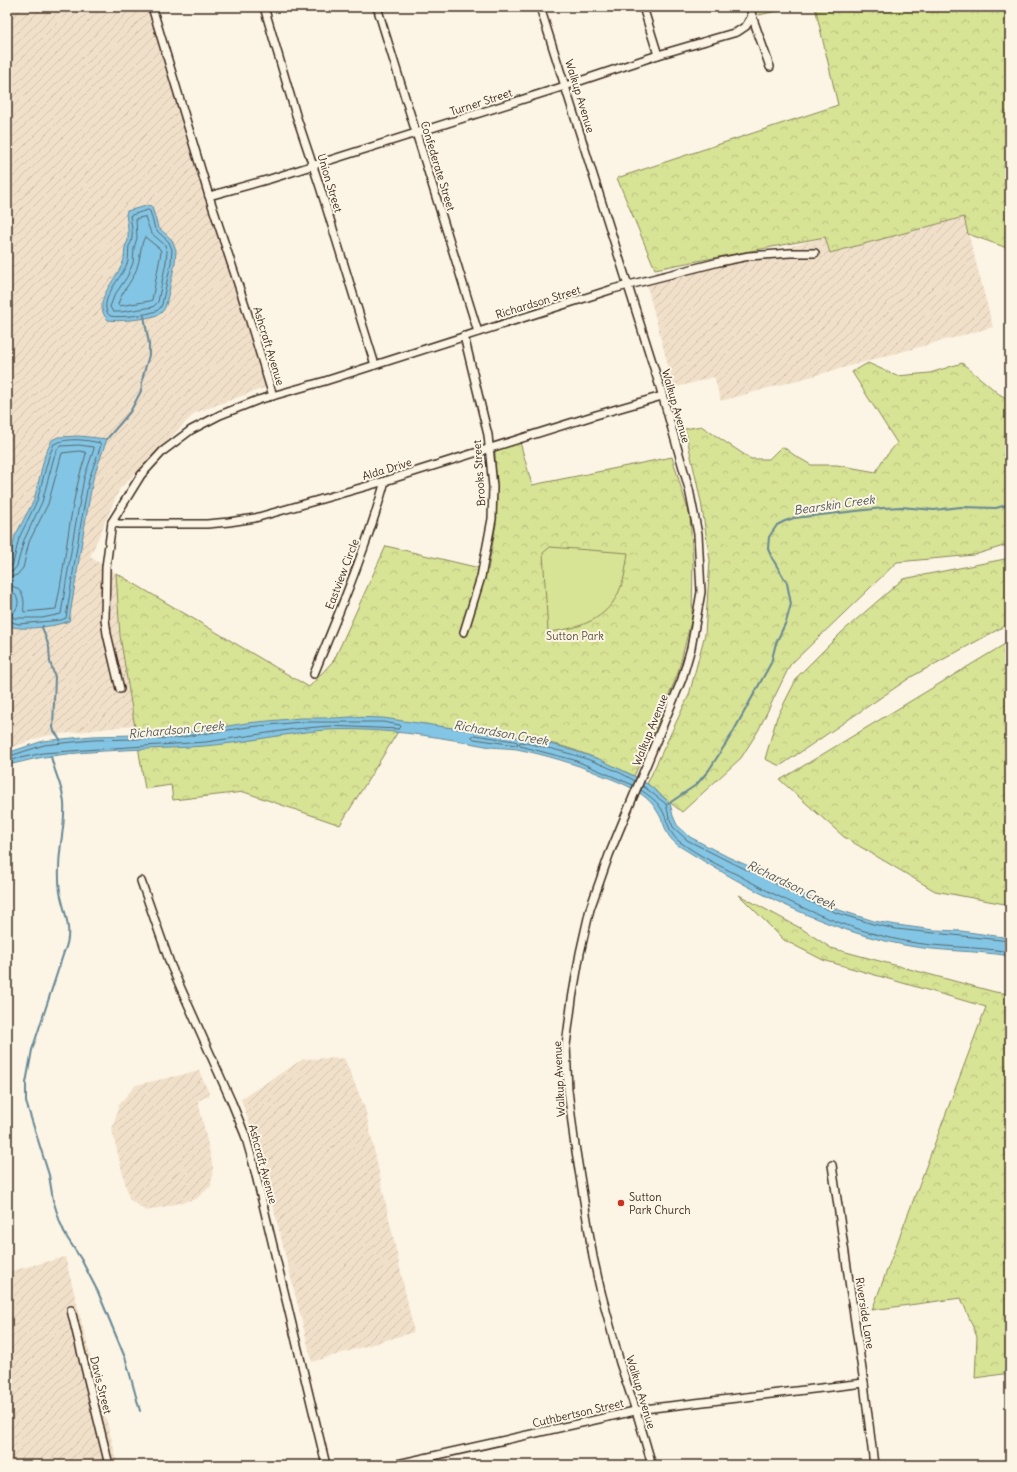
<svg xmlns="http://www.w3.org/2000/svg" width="1017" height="1472" viewBox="0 0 1017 1472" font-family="Delius,sans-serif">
<defs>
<pattern id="industrial-furrows" width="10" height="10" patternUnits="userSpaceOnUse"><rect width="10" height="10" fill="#f1e0c9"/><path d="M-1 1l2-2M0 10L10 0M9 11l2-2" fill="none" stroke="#d0c0ac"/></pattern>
<pattern id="forest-crowns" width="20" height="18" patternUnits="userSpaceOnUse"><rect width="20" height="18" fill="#d7e395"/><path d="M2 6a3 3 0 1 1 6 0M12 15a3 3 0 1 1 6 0" fill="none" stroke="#b9c380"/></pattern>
</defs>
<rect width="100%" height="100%" fill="#fcf5e5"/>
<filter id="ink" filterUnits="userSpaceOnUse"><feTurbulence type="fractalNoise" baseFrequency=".025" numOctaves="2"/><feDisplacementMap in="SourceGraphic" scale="8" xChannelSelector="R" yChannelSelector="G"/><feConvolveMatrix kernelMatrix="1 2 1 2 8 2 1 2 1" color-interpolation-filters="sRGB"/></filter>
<g filter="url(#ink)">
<!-- industrial -->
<g fill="url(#industrial-furrows)">
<polygon points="7,7 151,7 275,384 195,413 119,490 90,557 116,573 120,636 135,725 45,736 7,749"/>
<polygon points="964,217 993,327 721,401 714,377 674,388 647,286 825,237 830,253"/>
<polygon points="344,1058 365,1108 414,1332 312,1362 261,1158 241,1099 303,1059"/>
<polygon points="199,1071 210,1095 198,1101 213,1167 211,1186 196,1199 146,1211 129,1199 112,1130 119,1104 136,1085"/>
<polygon points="65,1257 118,1465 7,1465 7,1272"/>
</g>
<!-- forest -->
<g fill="url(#forest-crowns)" stroke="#89865a">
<polygon points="757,7 795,7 759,15"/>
<polygon points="815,7 1010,7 1010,249 968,234 964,217 830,253 825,237 655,269 617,178 838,105"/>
<polygon points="868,363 897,376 930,373 962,363 999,394 1010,400 1010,544 974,555 897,562 790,665 758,731 741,758 682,812 647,784 689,695 705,634 710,560 701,502 685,429 701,426 751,459 769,459 782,446 794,455 811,465 837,465 876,472 882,461 897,443 852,372"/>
<path d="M520,442L532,485L672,457L690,517L693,562L692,617L678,673L659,720L634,776C609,764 584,752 558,745C507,733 455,729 404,722L340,825L244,792L173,800L171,785L145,789L120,636L116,573L309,687L334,660L386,546L488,570L496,524L495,450Z"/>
<polygon points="1010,558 1010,623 911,677 780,766 765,759 777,717 798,676 842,632 903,579"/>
<polygon points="1010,641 1010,905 935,891 844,837 780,780"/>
<polygon points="739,895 802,929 831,948 995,992 1010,994 1010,1373 975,1378 977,1337 961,1298 872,1310 986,1007 823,960 784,940"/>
</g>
<!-- pitch -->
<path fill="#d7e395" stroke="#89865a" d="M550,547L628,553C626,565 625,578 620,589C608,620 578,629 548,632L543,553Z"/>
<!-- water -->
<g fill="#83c5e4" stroke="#668795">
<path d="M150,205L152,207L158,227L172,240L176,250L175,263L166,305C165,308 163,311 161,313C153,319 119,322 108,320C90,302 117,280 123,262C125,258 124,252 125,247C126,244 128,242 128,239C129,231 127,222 126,214L127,211Z"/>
<path d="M79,436L107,439L93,479L83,535L69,621C57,626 19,632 8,625L7,619L9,603L8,567L15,536L34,500L45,455L52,440L58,437Z"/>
<path d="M350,717L383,718L515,737L559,746L599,759L634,776L649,785L670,803L673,816L677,825L690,837L728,857L769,875L803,894L839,910L874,921L897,925L934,930L961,931L1010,938V956C975,950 939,952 904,945C825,930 751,891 684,849C663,837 668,828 657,811C646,791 619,782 599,774C574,763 545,755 517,749C509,748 500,748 491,747C478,745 466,742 454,740C413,733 368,728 326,730C285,733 245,743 204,746C151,750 96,749 44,757C31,759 19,763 7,765V753L43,741L92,736L176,734L247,723L301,718H336Z"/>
</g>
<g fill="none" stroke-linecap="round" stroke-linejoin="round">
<!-- shore -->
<g stroke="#58686d" stroke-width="1">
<path d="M148,210L150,211L155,229L169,242L172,250L171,263L162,304C161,307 159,310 156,311C147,315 120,318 110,316C95,302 124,276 128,261C129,256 128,251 129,246C131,243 132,241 132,237C133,230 131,223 130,216Z"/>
<polygon points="145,217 151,233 165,245 167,251 166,262 158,302 153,307 121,312 113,312 110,307 114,296 127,277 133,263 134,248 137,238 136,219"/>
<path d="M145,237L160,249L161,252L152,300L150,301L119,306L118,304C122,290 135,279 138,264C141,255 140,245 145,237Z"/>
<path d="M7,567L10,566L13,564L19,538L37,501L49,456L54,444C67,437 87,440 100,443L101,445L89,479L79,534L66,618L61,620L19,624L7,621"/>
<path d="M7,572L13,571L17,566L24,540L42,502L54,457L58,448L61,446L79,445L93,447L94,449L84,478L74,533L61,614L42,618H14L11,615C18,609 21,601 14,593L7,591"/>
<path d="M7,578L17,575L23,568L29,542L48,504L62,453L79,451L85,452L86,454C69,504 67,557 56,609L24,612C23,609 24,607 24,603C24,592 17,586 7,585"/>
<polygon points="475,735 514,741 517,742 518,744 516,745 474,739 472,737"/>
<polyline points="7,757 44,745 92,740 176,738 248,727 301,722 383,722 400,725 401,727 399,729 329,726 295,729 206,742 98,749 43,753 7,761"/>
<path d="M633,785L574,760L520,746L519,743L521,742C560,750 600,760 635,781"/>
<polyline points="643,786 666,804 669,817 673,827 687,840 726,860 767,879 801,898 837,913 873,924 896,929 1010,941"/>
<path d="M641,790C648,795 656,800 661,808C668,819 668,834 680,842C698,855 718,865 738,875C790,904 845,929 904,941C939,948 975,946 1010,952"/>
</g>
<!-- stream -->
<g stroke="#668795" stroke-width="2">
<polyline points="1007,7 1010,28"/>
<polyline points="106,440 130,412 141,391 143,376 149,355 149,344 144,316"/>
<polyline points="43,626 42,627 49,647 50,662 55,677 53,727 54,731 60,739 60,741"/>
<path d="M51,756C54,772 63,787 64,803C65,817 63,829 61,843C59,858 58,877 60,892C64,913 74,931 64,952L32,1050L26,1083V1102L49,1175L53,1200L60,1222L66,1236L81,1259L98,1292L126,1360L140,1411"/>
<polyline points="668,804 696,785 709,770 732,734 771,663 776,643 786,622 791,604 787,583 772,558 768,549 769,537 777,525 785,521 794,518 883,508 901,507 934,510 961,507 996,508 1010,504"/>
</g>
<defs>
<g id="minor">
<polyline points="152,7 209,196 245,305 273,396"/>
<polyline points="264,7 296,115 320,187 375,365"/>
<polyline points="377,7 478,332"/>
<polyline points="540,7 660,387 689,489 698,534 701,592 691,648 682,679 609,855 590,909 580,953 572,999 566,1045 568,1090 574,1139 593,1257 601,1292 620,1363 638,1417 652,1465"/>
<polyline points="643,7 658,55"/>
<polyline points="750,7 752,16 770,67"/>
<polyline points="209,196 270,179 565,86 658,55 737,32 746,26 752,16"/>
<polyline points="464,336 488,435 493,487 492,519 481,577 464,632"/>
<polyline points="112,522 119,524 207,524 229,522 255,518 385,481 596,415 662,396"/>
<path d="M314,674C340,610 367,547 385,481"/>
<polyline points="120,689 107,634 105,619 106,567 112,522 141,475 163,451 191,430 220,415 258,400 325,381 613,289 719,262 749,256 790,253 815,253"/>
<polyline points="141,881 171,966 232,1103 245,1135 253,1163 326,1465"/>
<polyline points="832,1165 864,1383 874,1465"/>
<polyline points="71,1310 109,1465"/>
<polyline points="393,1465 644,1409 864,1383"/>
</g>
</defs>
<!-- minor casing -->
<use href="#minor" stroke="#3b2a1e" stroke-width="10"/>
<!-- minor -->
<use href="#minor" stroke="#fcf5e5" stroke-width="7"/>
</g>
</g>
<!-- markers -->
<circle fill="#c8321e" stroke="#fcf5e5" stroke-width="1.5" cx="621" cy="1203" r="4"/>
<g text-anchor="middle" stroke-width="4" stroke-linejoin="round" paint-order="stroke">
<!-- street labels -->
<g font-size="11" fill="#3b2a1e" stroke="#fcf5e5">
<text transform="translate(580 96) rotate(73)" y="4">Walkup Avenue</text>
<text transform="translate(481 102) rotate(-18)" y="4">Turner Street</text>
<text transform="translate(438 166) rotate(73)" y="4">Confederate Street</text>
<text transform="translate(330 183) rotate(73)" y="4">Union Street</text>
<text transform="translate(538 302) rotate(-17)" y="4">Richardson Street</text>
<text transform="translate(269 346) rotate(73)" y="4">Ashcraft Avenue</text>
<text transform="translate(676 406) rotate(74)" y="4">Walkup Avenue</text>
<text transform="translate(387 469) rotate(-17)" y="4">Alda Drive</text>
<text transform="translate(479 473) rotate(-94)" y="4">Brooks Street</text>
<text transform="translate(342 574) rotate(-69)" y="4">Eastview Circle</text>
<text transform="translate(650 730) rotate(-68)" y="4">Walkup Avenue</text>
<text transform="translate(559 1079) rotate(-93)" y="4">Walkup Avenue</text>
<text transform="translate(263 1164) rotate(75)" y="4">Ashcraft Avenue</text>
<text transform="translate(865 1313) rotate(81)" y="4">Riverside Lane</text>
<text transform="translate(101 1385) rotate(76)" y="4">Davis Street</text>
<text transform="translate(641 1392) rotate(73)" y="4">Walkup Avenue</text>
<text transform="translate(578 1413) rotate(-13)" y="4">Cuthbertson Street</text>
</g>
<!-- park labels -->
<g font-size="11" fill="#5a4f36" stroke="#fcf5e5">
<text x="575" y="640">Sutton Park</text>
</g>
<!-- poi labels -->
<g font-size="11" fill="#3b2a1e" stroke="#fcf5e5" text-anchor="start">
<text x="629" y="1201">Sutton<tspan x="629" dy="13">Park Church</tspan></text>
</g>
<!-- water labels -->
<g font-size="12" font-style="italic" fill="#515859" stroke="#fcf5e5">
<text transform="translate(834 505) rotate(-8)" y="4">Bearskin Creek</text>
<text transform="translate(176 730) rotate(-5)" y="4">Richardson Creek</text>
<text transform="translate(501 733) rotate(10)" y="4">Richardson Creek</text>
<text transform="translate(791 885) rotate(26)" y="4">Richardson Creek</text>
</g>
</g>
<!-- margin -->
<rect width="1017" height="1472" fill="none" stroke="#fcf5e5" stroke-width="24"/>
<rect x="12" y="12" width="993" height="1448" fill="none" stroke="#3b2a1e" stroke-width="1.5" filter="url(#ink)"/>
</svg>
